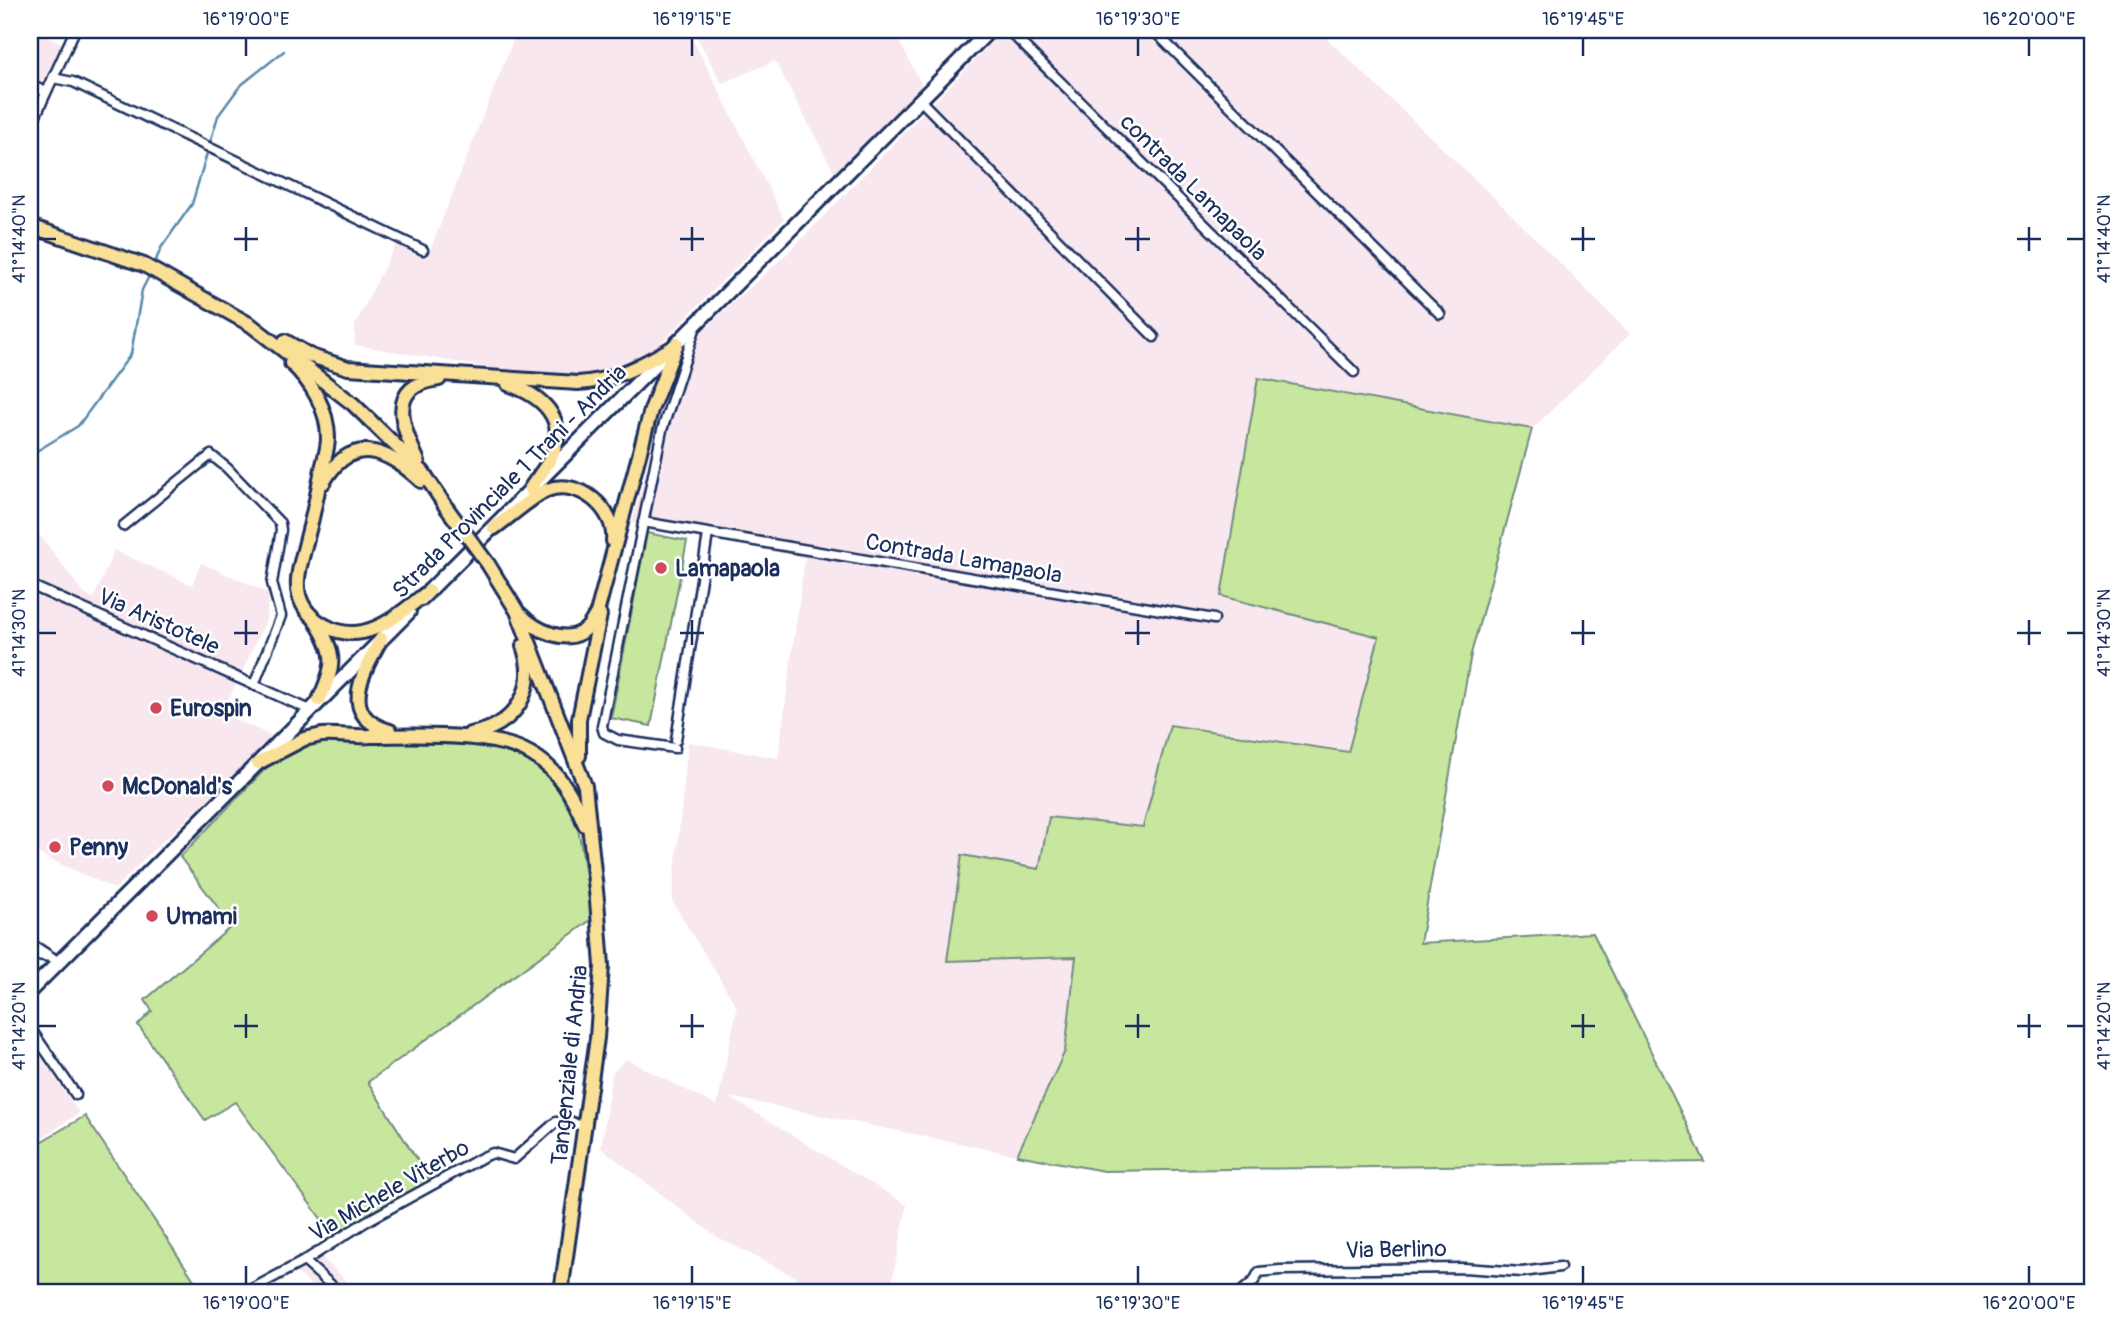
<svg xmlns="http://www.w3.org/2000/svg" width="2123" height="1322" viewBox="0 0 2123 1322" font-family="Pangolin,sans-serif">
<rect width="100%" height="100%" fill="#fff"/>
<filter id="ink" filterUnits="userSpaceOnUse"><feTurbulence type="fractalNoise" baseFrequency=".0143" numOctaves="2"/><feDisplacementMap in="SourceGraphic" scale="14" xChannelSelector="R" yChannelSelector="G"/><feConvolveMatrix kernelMatrix="1 2 1 2 8 2 1 2 1" color-interpolation-filters="sRGB"/></filter>
<g filter="url(#ink)">
<!-- built -->
<g fill="#f8e7ee">
<polygon points="30,30 62,43 43,83 30,77"/>
<polygon points="517,30 688,30 784,219 650,354 625,368 585,377 533,375 355,345 355,325 397,242 427,258"/>
<polygon points="693,30 893,30 922,85 835,174 775,61 722,83"/>
<polygon points="1004,30 1318,30 1511,214 1630,334 1532,429 1258,378 1221,596 1379,637 1348,753 1170,725 1144,827 1049,817 1076,957 1065,1051 1017,1155 729,1097 907,1205 890,1292 825,1292 717,1237 601,1148 612,1073 626,1059 717,1106 737,1007 672,901 688,742 778,758 805,558 632,523 678,353 790,251"/>
<polygon points="30,522 84,594 94,598 114,550 192,585 201,563 269,593 266,620 222,714 275,737 151,852 115,889 30,850"/>
<polygon points="30,1041 79,1113 30,1146"/>
<polygon points="321,1257 358,1292 319,1292 295,1271"/>
</g>
<!-- green -->
<g fill="#c7e79f" stroke="#718b7e" stroke-width="2">
<polygon points="1258,378 1532,429 1471,654 1420,943 1593,933 1705,1162 1104,1171 1017,1155 1065,1051 1076,957 947,961 962,855 1039,869 1049,817 1143,827 1170,725 1348,752 1379,637 1221,596"/>
<polygon points="647,533 687,541 651,726 611,718"/>
<path d="M317,740L496,746C519,751 551,767 564,788C581,817 586,884 592,919L368,1082L431,1182L333,1235L235,1102L205,1120L138,1025L152,1011L145,1000L232,926L180,857L275,759L294,747Z"/>
<polygon points="85,1116 202,1292 30,1292 30,1148"/>
</g>
<g fill="none" stroke-linecap="round" stroke-linejoin="round">
<!-- stream -->
<g stroke="#5689ab" stroke-width="2.5">
<polyline points="154,265 161,248 192,204 218,116 240,86 284,51"/>
<polyline points="30,455 78,426 131,354 142,290 150,274"/>
</g>
<defs>
<g id="street">
<polyline points="1008,30 1354,372"/>
<polyline points="1153,30 1440,314"/>
<polyline points="53,78 73,82 423,250"/>
<polyline points="30,85 46,92"/>
<polyline points="920,100 1154,337"/>
<polyline points="30,128 75,30"/>
<polyline points="643,522 1214,619"/>
<polyline points="123,526 211,455 227,468 280,523 281,530 272,583 281,616 254,685"/>
<polyline points="30,585 310,710"/>
<polyline points="676,740 708,534"/>
<polyline points="675,748 618,740 604,733 602,726 662,430 696,326"/>
<polyline points="30,943 59,962"/>
<polyline points="30,954 51,957"/>
<polyline points="30,1028 76,1095"/>
<polyline points="304,1261 339,1292"/>
<polyline points="246,1292 304,1261 367,1221 483,1157 493,1153 514,1159 556,1122 570,1121 585,1128"/>
<polyline points="1241,1292 1254,1281 1259,1272 1280,1270 1464,1268 1522,1272 1560,1267"/>
</g>
<g id="secondary">
<polyline points="421,599 990,30"/>
<polyline points="30,991 409,612"/>
</g>
<g id="primary">
<polyline points="30,226 144,265 251,325 353,404 423,472 446,507"/>
<path d="M285,341L311,356L348,368L578,383C613,381 640,366 670,349"/>
<path d="M291,363C311,382 328,409 328,438C328,450 323,462 321,474C317,497 312,520 306,542C302,559 295,578 299,595C303,610 312,619 326,626C365,648 399,614 429,591"/>
<path d="M508,384C540,395 570,418 551,457C546,468 537,478 530,489"/>
<path d="M418,461C402,427 385,386 439,379"/>
<path d="M323,483C351,434 386,448 421,481"/>
<path d="M494,528C507,519 534,495 547,490C579,478 616,509 613,541"/>
<polyline points="488,564 517,611 585,786 597,900 602,966 597,1038 561,1292"/>
<path d="M520,614C535,630 568,647 587,628C591,624 594,617 597,613L651,410L677,343"/>
<path d="M316,622C337,654 335,666 319,700"/>
<path d="M381,639C363,672 337,716 390,731"/>
<path d="M470,734C515,727 539,689 523,646"/>
<polyline points="579,756 579,719 600,615"/>
<path d="M258,763L304,739L322,735C338,734 355,737 371,736C416,736 492,731 531,754C559,770 573,796 585,825"/>
</g>
</defs>
<!-- street casing -->
<use href="#street" stroke="#1b2f5e" stroke-width="13"/>
<!-- secondary casing -->
<use href="#secondary" stroke="#1b2f5e" stroke-width="18"/>
<!-- primary casing -->
<use href="#primary" stroke="#1b2f5e" stroke-width="18"/>
<!-- street -->
<use href="#street" stroke="#fff" stroke-width="8"/>
<!-- secondary -->
<use href="#secondary" stroke="#fff" stroke-width="12"/>
<!-- primary -->
<use href="#primary" stroke="#fadf96" stroke-width="12"/>
<defs>
<polyline id="primary-bridge" points="446,507 488,564"/>
</defs>
<!-- primary-bridge casing -->
<use href="#primary-bridge" stroke="#1b2f5e" stroke-width="18" stroke-linecap="butt"/>
<!-- primary-bridge -->
<use href="#primary-bridge" stroke="#fadf96" stroke-width="12"/>
</g>
</g>
<!-- ticks -->
<path fill="none" stroke="#1b2f5e" stroke-width="2.5" d="M246,38V56M692,38V56M1138,38V56M1583,38V56M2029,38V56M246,227V251M692,227V251M1138,227V251M1583,227V251M2029,227V251M38,239H56M234,239H258M680,239H704M1125,239H1150M1571,239H1595M2017,239H2041M2067,239H2084M246,620V645M692,620V645M1138,620V645M1583,620V645M2029,620V645M38,633H56M234,633H258M680,633H704M1125,633H1150M1571,633H1595M2017,633H2041M2067,633H2084M246,1014V1038M692,1014V1038M1138,1014V1038M1583,1014V1038M2029,1014V1038M38,1026H56M234,1026H258M680,1026H704M1125,1026H1150M1571,1026H1595M2017,1026H2041M2067,1026H2084M246,1266V1284M692,1266V1284M1138,1266V1284M1583,1266V1284M2029,1266V1284"/>
<!-- markers -->
<g fill="#d1495b" stroke="#fff" stroke-width="2.5">
<circle cx="661" cy="568" r="7"/>
<circle cx="156" cy="708" r="7"/>
<circle cx="108" cy="786" r="7"/>
<circle cx="55" cy="847" r="7"/>
<circle cx="152" cy="916" r="7"/>
</g>
<g text-anchor="middle" stroke-width="5" stroke-linejoin="round" paint-order="stroke">
<!-- street labels -->
<g font-size="23" fill="#1b2f5e" stroke="#fff">
<text transform="translate(1194 187) rotate(45)" y="8">contrada Lamapaola</text>
<text transform="translate(509 481) rotate(-45)" y="8">Strada Provinciale 1 Trani - Andria</text>
<text transform="translate(964 558) rotate(10)" y="8">Contrada Lamapaola</text>
<text transform="translate(159 621) rotate(24)" y="8">Via Aristotele</text>
<text transform="translate(569 1065) rotate(-84)" y="8">Tangenziale di Andria</text>
<text transform="translate(389 1190) rotate(-30)" y="8">Via Michele Viterbo</text>
<text transform="translate(1396 1249) rotate(-1)" y="8">Via Berlino</text>
</g>
<!-- poi labels -->
<g font-size="23" font-weight="bold" fill="#1b2f5e" stroke="#fff" text-anchor="start">
<text x="675" y="576">Lamapaola</text>
<text x="170" y="716">Eurospin</text>
<text x="122" y="794">McDonald's</text>
<text x="69" y="855">Penny</text>
<text x="166" y="924">Umami</text>
</g>
</g>
<!-- margin -->
<rect width="2123" height="1322" fill="none" stroke="#fff" stroke-width="77"/>
<rect x="38" y="38" width="2046" height="1246" fill="none" stroke="#1b2f5e" stroke-width="2.5"/>
<g font-size="18" text-anchor="middle" fill="#1b2f5e">
<text x="246" y="25">16°19'00"E</text>
<text x="692" y="25">16°19'15"E</text>
<text x="1138" y="25">16°19'30"E</text>
<text x="1583" y="25">16°19'45"E</text>
<text x="2029" y="25">16°20'00"E</text>
<text transform="translate(19 239) rotate(-90)" y="6">41°14'40"N</text>
<text transform="translate(2104 239) rotate(-90)" y="6">41°14'40"N</text>
<text transform="translate(19 633) rotate(-90)" y="6">41°14'30"N</text>
<text transform="translate(2104 633) rotate(-90)" y="6">41°14'30"N</text>
<text transform="translate(19 1026) rotate(-90)" y="6">41°14'20"N</text>
<text transform="translate(2104 1026) rotate(-90)" y="6">41°14'20"N</text>
<text x="246" y="1309">16°19'00"E</text>
<text x="692" y="1309">16°19'15"E</text>
<text x="1138" y="1309">16°19'30"E</text>
<text x="1583" y="1309">16°19'45"E</text>
<text x="2029" y="1309">16°20'00"E</text>
</g>
</svg>
